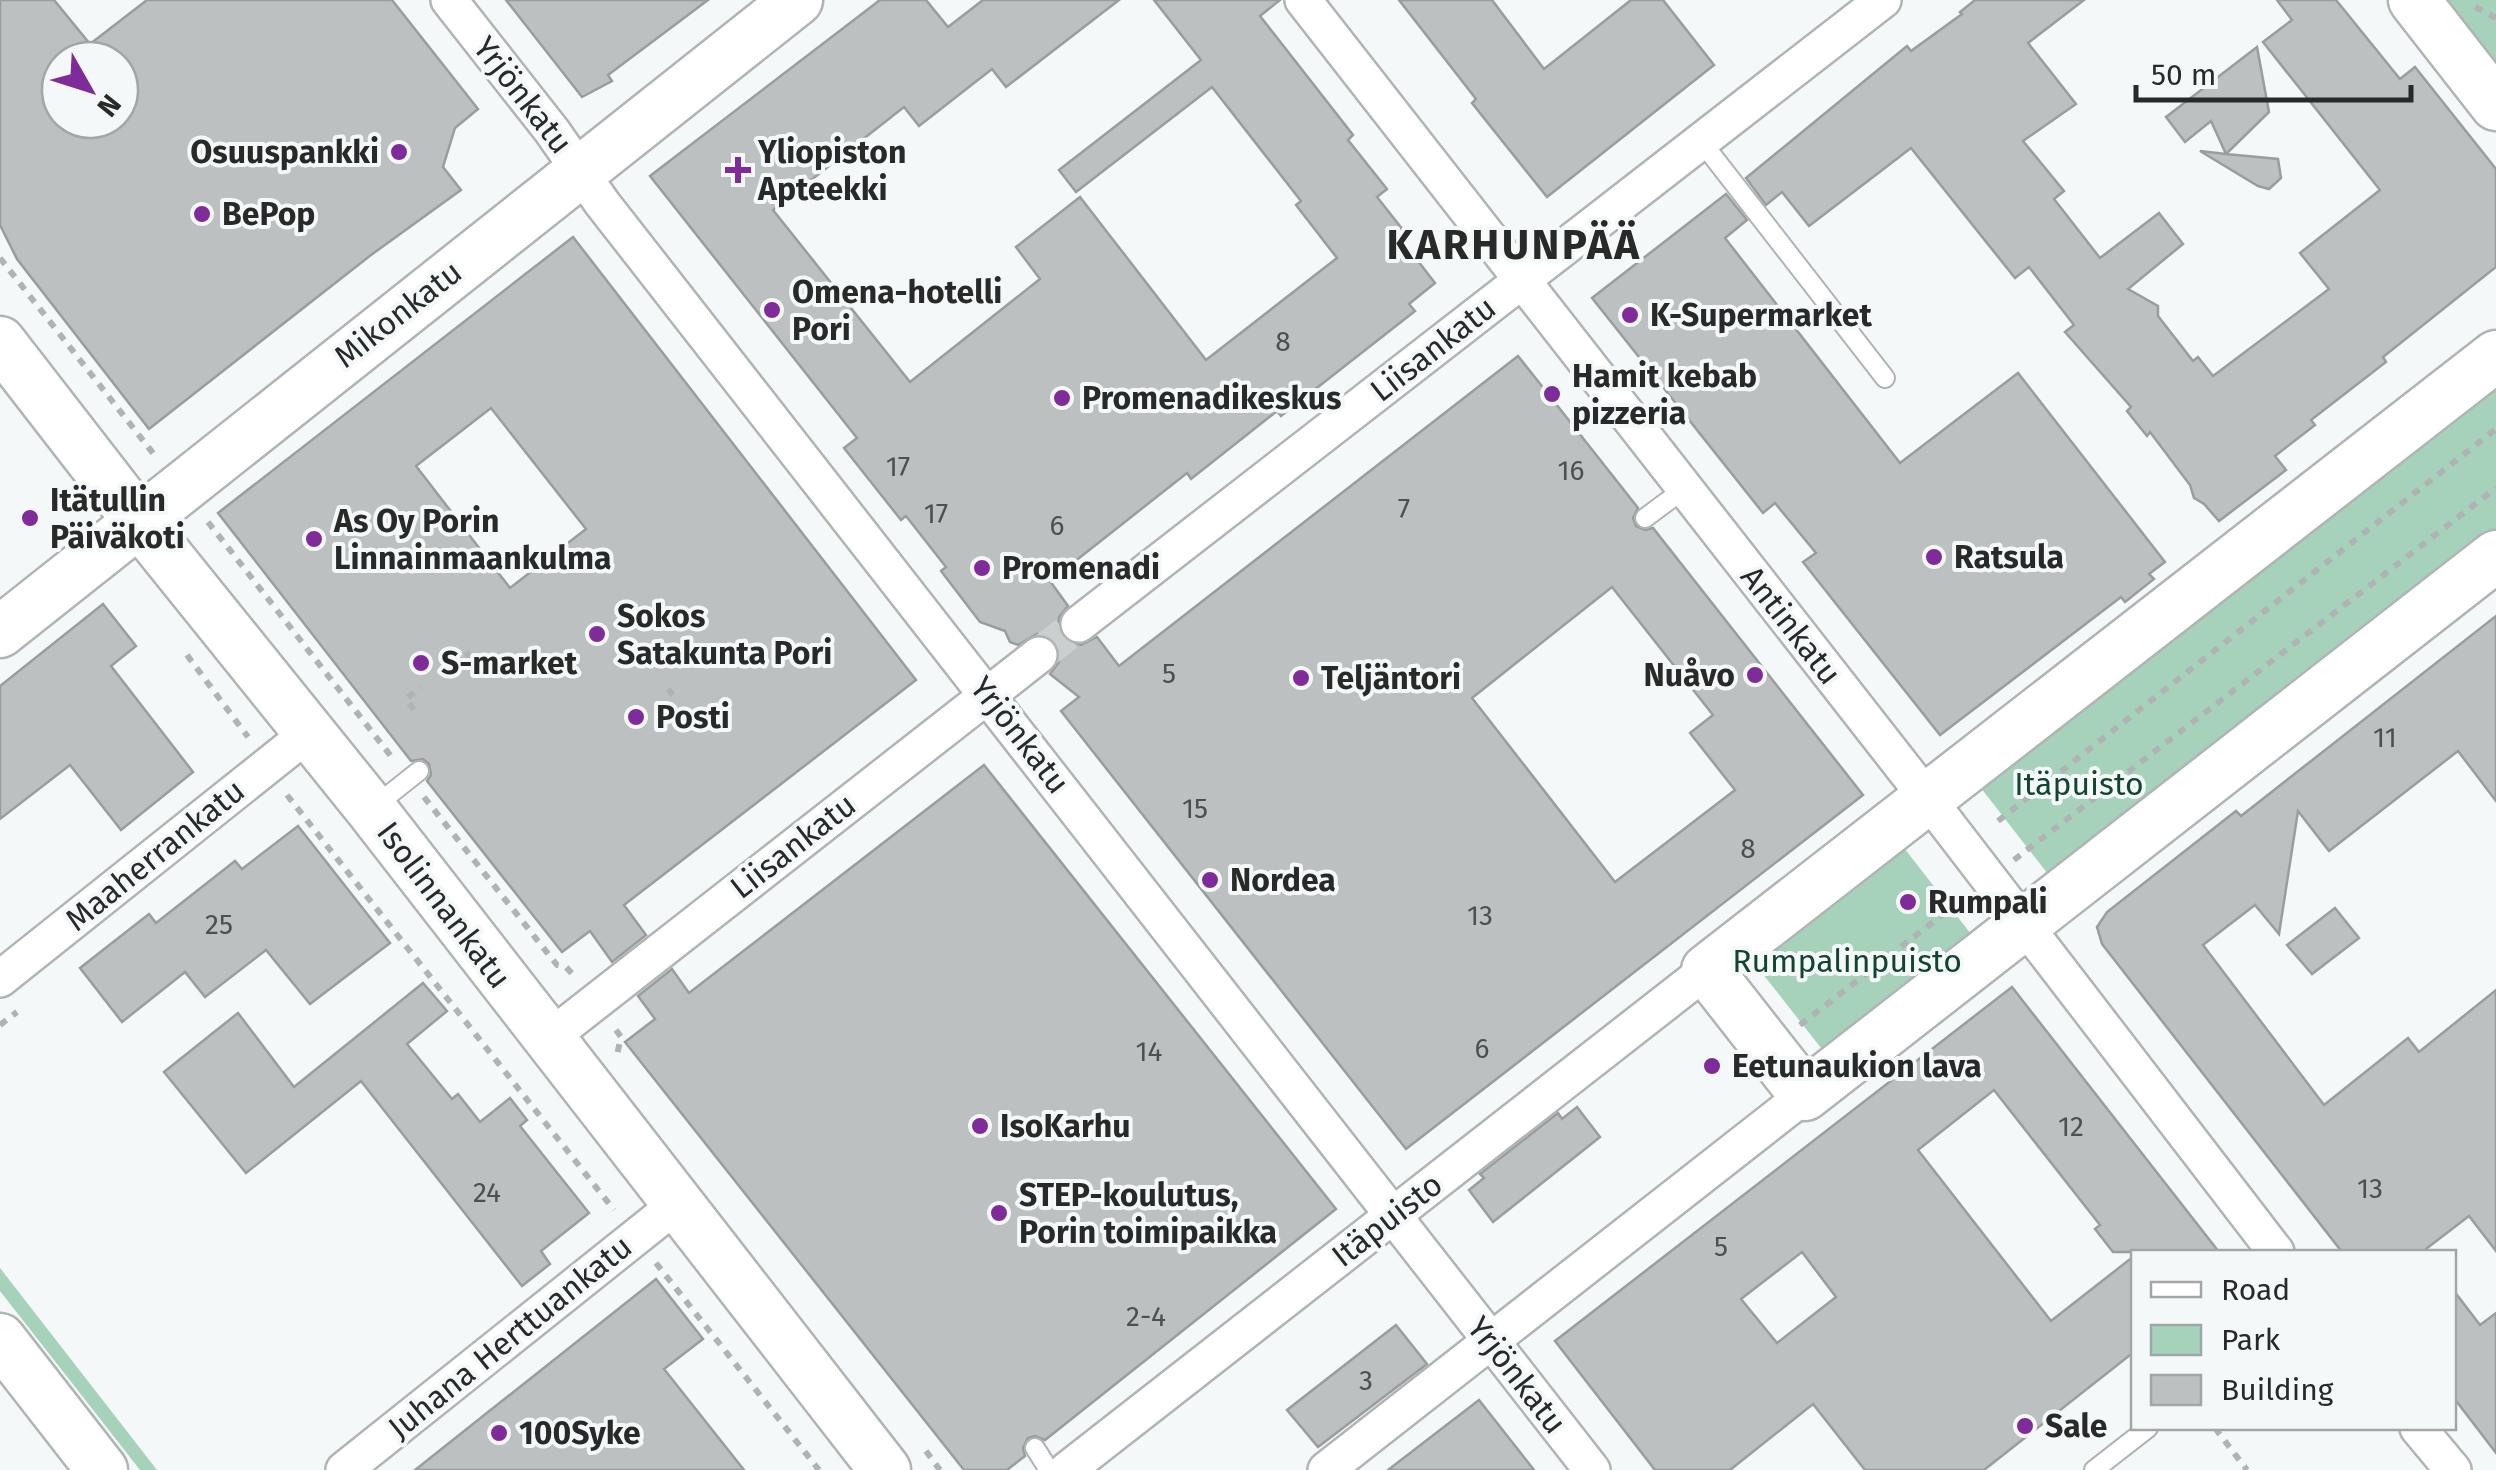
<svg xmlns="http://www.w3.org/2000/svg" width="2496" height="1470" viewBox="0 0 2496 1470" font-family="'Fira Sans',sans-serif">
<rect width="100%" height="100%" fill="#f4f8f8"/>
<!-- green -->
<g fill="#a6d2bb">
<polygon points="2437,0 2496,0 2496,77"/>
<polygon points="2496,387 2496,531 2051,878 1981,788"/>
<polygon points="1901,844 1974,938 1825,1053 1751,959"/>
<polygon points="0,1268 157,1470 140,1470 0,1291"/>
</g>
<!-- building -->
<g fill="#bcc0c1" stroke="#9a9d9f" stroke-width="2.5" fill-rule="evenodd">
<path d="M0,0H54L90,44L147,0H392L478,109L455,128L443,167L461,190L371,255L149,429L17,259L0,225ZM60,60H120V120H60Z"/>
<polygon points="506,0 708,0 608,75 612,81 582,97"/>
<path d="M880,0H926L948,27L983,0H1119L1006,87L992,69L919,126L904,107L773,210L910,382L1040,279L1016,247L1080,197L1206,360L1337,258L1296,205L1301,201L1212,87L1076,192L1059,170L1201,60L1154,0H1280L1260,16L1353,135L1348,140L1387,189L1377,197L1403,230L1398,235L1435,283L1409,304L1415,311L1281,416L1277,411L1191,479L1187,473L1050,581L1068,606L1059,617L1058,628L1063,638L1081,645L1097,637L1119,666L1518,356L1638,508L1633,518L1636,526L1645,530L1653,528L1863,795L1406,1149L1061,711L1079,697L1050,674L1059,662L1060,651L1055,641L1037,634L1018,645L1010,642L1005,631L980,622L941,571L946,567L906,516L901,520L844,448L857,438L650,176ZM1612,587L1713,715L1690,733L1735,790L1615,882L1472,698Z"/>
<polygon points="1399,0 1492,0 1544,69 1631,0 1663,0 1714,65 1547,197 1472,103 1476,99"/>
<polygon points="1975,0 2084,0 2028,43 2076,104 2023,141 2064,191 2054,199 2100,258 2159,213 2183,244 2128,289 2158,306 2158,316 2193,361 2198,357 2213,376 2329,289 2300,253 2380,190 2263,42 2292,20 2277,0 2336,0 2400,79 2415,67 2496,169 2496,267 2383,357 2386,362 2311,420 2315,425 2275,456 2286,470 2219,521 2204,504 2194,498 2190,485 2150,432 2147,436 2127,411 2131,407 2065,332 2074,325 2029,267 2015,278 1911,148 1809,226 1782,192 1766,205 1746,178 1907,46 1911,51 1962,14 1960,12"/>
<polygon points="2257,47 2269,112 2226,154 2278,159 2281,178 2269,189 2258,186 2200,151 2226,154 2211,121 2185,142 2166,117"/>
<polygon points="1726,194 1747,220 1725,238 1900,463 2018,373 2165,562 2149,574 2154,579 2125,602 2121,597 1940,735 1803,562 1816,553 1775,503 1763,513 1592,298"/>
<path d="M573,237L916,680L624,905L646,935L612,962L590,931L562,952L427,781L431,775L429,764L423,759L411,761L218,513ZM491,408L586,529L510,588L416,466Z"/>
<polygon points="103,604 136,646 111,666 193,772 121,830 70,765 0,819 0,686"/>
<polygon points="2496,616 2496,801 2458,751 2329,851 2298,811 2279,934 2255,905 2203,945 2324,1105 2408,1038 2419,1052 2496,990 2496,1251 2469,1216 2422,1252 2342,1252 2102,944 2097,927 2107,912 2236,811 2241,816"/>
<polygon points="984,765 1336,1209 1045,1440 1035,1436 1028,1438 1023,1448 1025,1456 1007,1470 964,1470 625,1042 655,1019 638,996 672,969 689,993"/>
<polygon points="298,826 390,943 310,1004 266,950 205,997 185,972 122,1022 80,968 149,914 156,923 235,861 242,869"/>
<polygon points="2335,908 2359,938 2312,974 2287,945"/>
<polygon points="423,983 447,1011 407,1044 452,1099 458,1094 480,1122 510,1098 527,1120 520,1126 589,1213 541,1251 550,1264 522,1286 361,1081 246,1173 164,1072 238,1013 294,1087"/>
<path d="M2012,987L2219,1252H2113L2095,1229L2100,1225L1994,1090L1918,1150L2051,1321L2134,1256V1352L1984,1470H1865L1813,1404L1730,1470H1655L1555,1341ZM1802,1252L1836,1297L1777,1343L1741,1299Z"/>
<polygon points="1577,1107 1600,1137 1493,1222 1469,1190 1484,1178 1480,1174 1558,1113 1562,1119"/>
<polygon points="656,1279 703,1339 664,1369 744,1470 415,1470"/>
<polygon points="2454,1291 2480,1325 2496,1313 2496,1453 2454,1398"/>
<polygon points="1396,1325 1427,1364 1318,1447 1287,1410"/>
<polygon points="1479,1400 1534,1470 1388,1470"/>
</g>
<g fill="none" stroke-linecap="round" stroke-linejoin="round">
<!-- street-tunnel -->
<polyline stroke="#cbcfcf" stroke-width="35" stroke-dasharray="35 18" stroke-linecap="butt" points="1039,655 1079,624"/>
<defs>
<g id="lane">
<polyline points="1701,141 1885,378"/>
<polyline points="1645,518 1684,489"/>
<polyline points="375,806 419,771"/>
<polyline points="1035,1448 1049,1470"/>
<polyline points="2094,1470 2148,1428"/>
</g>
<g id="street">
<polyline points="449,0 552,131 602,203 1592,1470"/>
<polyline points="1303,0 1927,798 2276,1252"/>
<polyline points="1079,624 1883,0"/>
<polyline points="0,979 310,732"/>
<polyline points="548,1039 1039,655"/>
<polyline points="2418,1428 2453,1470"/>
<polyline points="344,1470 676,1205"/>
<polyline points="1067,1470 1707,970"/>
<polyline points="1326,1470 1805,1095"/>
</g>
<g id="secondary">
<polyline points="2414,0 2496,105"/>
<polyline points="0,342 138,520 371,809 885,1470"/>
<polyline points="2496,356 1707,970 1805,1095 2496,556"/>
<polyline points="0,632 797,0"/>
<polyline points="0,1339 102,1470"/>
</g>
</defs>
<!-- lane casing -->
<use href="#lane" stroke="#b0b4b5" stroke-width="22"/>
<!-- street casing -->
<use href="#street" stroke="#b0b4b5" stroke-width="40"/>
<!-- secondary casing -->
<use href="#secondary" stroke="#b0b4b5" stroke-width="55"/>
<!-- path -->
<g stroke="#b0b3b3" stroke-width="6" stroke-dasharray="8 8" stroke-linecap="butt">
<polyline points="2475,7 2496,18"/>
<polyline points="0,258 156,457"/>
<polyline points="208,522 394,760"/>
<polyline points="466,652 475,665"/>
<polyline points="187,655 248,737"/>
<polyline points="668,689 677,700"/>
<polyline points="414,710 406,699 421,687"/>
<polyline points="287,795 614,1210"/>
<polyline points="424,797 557,965 566,967 575,977"/>
<polyline points="1998,821 2496,429"/>
<polyline points="2014,860 2496,488"/>
<polyline points="0,1025 17,1012"/>
<polyline points="1800,1025 1964,898"/>
<polyline points="616,1030 621,1037 617,1055"/>
<polyline points="656,1263 819,1470"/>
<polyline points="2215,1428 2247,1470"/>
<polyline points="926,1451 940,1470"/>
</g>
<!-- lane -->
<use href="#lane" stroke="#fff" stroke-width="18"/>
<!-- street -->
<use href="#street" stroke="#fff" stroke-width="35"/>
<!-- secondary -->
<use href="#secondary" stroke="#fff" stroke-width="50"/>
</g>
<!-- markers -->
<g fill="#7f2b9a" stroke="#f4f8f8" stroke-width="4">
<circle cx="399" cy="152" r="10"/>
<path d="M733 155h10v10h10v10h-10v10h-10v-10h-10v-10h10z"/>
<circle cx="202" cy="214" r="10"/>
<circle cx="772" cy="310" r="10"/>
<circle cx="1630" cy="315" r="10"/>
<circle cx="1552" cy="394" r="10"/>
<circle cx="1062" cy="398" r="10"/>
<circle cx="30" cy="518" r="10"/>
<circle cx="314" cy="539" r="10"/>
<circle cx="1934" cy="557" r="10"/>
<circle cx="982" cy="568" r="10"/>
<circle cx="597" cy="634" r="10"/>
<circle cx="421" cy="663" r="10"/>
<circle cx="1755" cy="675" r="10"/>
<circle cx="1301" cy="678" r="10"/>
<circle cx="636" cy="717" r="10"/>
<circle cx="1210" cy="880" r="10"/>
<circle cx="1908" cy="902" r="10"/>
<circle cx="1712" cy="1066" r="10"/>
<circle cx="980" cy="1126" r="10"/>
<circle cx="999" cy="1213" r="10"/>
<circle cx="2025" cy="1426" r="10"/>
<circle cx="499" cy="1433" r="10"/>
</g>
<g text-anchor="middle" stroke-width="8" stroke-linejoin="round" paint-order="stroke">
<!-- number labels -->
<g font-size="28" fill="#4d5050">
<text x="1283" y="351">8</text>
<text x="898" y="476">17</text>
<text x="1571" y="480">16</text>
<text x="1404" y="518">7</text>
<text x="936" y="523">17</text>
<text x="1057" y="535">6</text>
<text x="1169" y="683">5</text>
<text x="2385" y="747">11</text>
<text x="1195" y="818">15</text>
<text x="1748" y="858">8</text>
<text x="1480" y="925">13</text>
<text x="219" y="934">25</text>
<text x="1482" y="1058">6</text>
<text x="1149" y="1061">14</text>
<text x="2071" y="1136">12</text>
<text x="2370" y="1198">13</text>
<text x="487" y="1202">24</text>
<text x="1721" y="1256">5</text>
<text x="1146" y="1326">2-4</text>
<text x="1366" y="1390">3</text>
</g>
<!-- street labels -->
<g font-size="32" fill="#282a2a" stroke="#f4f8f8">
<text transform="translate(523 95) rotate(52)" y="11">Yrjönkatu</text>
<text transform="translate(398 314) rotate(-38)" y="11">Mikonkatu</text>
<text transform="translate(1433 349) rotate(-38)" y="11">Liisankatu</text>
<text transform="translate(1791 625) rotate(52)" y="11">Antinkatu</text>
<text transform="translate(1020 735) rotate(52)" y="11">Yrjönkatu</text>
<text transform="translate(793 846) rotate(-38)" y="11">Liisankatu</text>
<text transform="translate(155 855) rotate(-39)" y="11">Maaherrankatu</text>
<text transform="translate(444 905) rotate(53)" y="11">Isolinnankatu</text>
<text transform="translate(1387 1220) rotate(-38)" y="11">Itäpuisto</text>
<text transform="translate(510 1337) rotate(-39)" y="11">Juhana Herttuankatu</text>
<text transform="translate(1517 1375) rotate(52)" y="11">Yrjönkatu</text>
</g>
<!-- poi labels -->
<g font-size="32" font-weight="bold" fill="#282a2a" stroke="#f4f8f8" text-anchor="start">
<text x="379" y="163" text-anchor="end">Osuuspankki</text>
<text x="758" y="163">Yliopiston<tspan x="758" dy="37">Apteekki</tspan></text>
<text x="222" y="225">BePop</text>
<text x="792" y="303">Omena-hotelli<tspan x="792" dy="37">Pori</tspan></text>
<text x="1650" y="326">K-Supermarket</text>
<text x="1572" y="387">Hamit kebab<tspan x="1572" dy="37">pizzeria</tspan></text>
<text x="1082" y="409">Promenadikeskus</text>
<text x="50" y="511">Itätullin<tspan x="50" dy="37">Päiväkoti</tspan></text>
<text x="334" y="532">As Oy Porin<tspan x="334" dy="37">Linnainmaankulma</tspan></text>
<text x="1954" y="568">Ratsula</text>
<text x="1002" y="579">Promenadi</text>
<text x="617" y="627">Sokos<tspan x="617" dy="37">Satakunta Pori</tspan></text>
<text x="441" y="674">S-market</text>
<text x="1735" y="686" text-anchor="end">Nuåvo</text>
<text x="1321" y="689">Teljäntori</text>
<text x="656" y="728">Posti</text>
<text x="1230" y="891">Nordea</text>
<text x="1928" y="913">Rumpali</text>
<text x="1732" y="1077">Eetunaukion lava</text>
<text x="1000" y="1137">IsoKarhu</text>
<text x="1019" y="1206">STEP-koulutus,<tspan x="1019" dy="37">Porin toimipaikka</tspan></text>
<text x="2045" y="1437">Sale</text>
<text x="519" y="1444">100Syke</text>
</g>
<!-- park labels -->
<g font-size="32" fill="#124530" stroke="#f4f8f8">
<text x="2079" y="795">Itäpuisto</text>
<text x="1847" y="972">Rumpalinpuisto</text>
</g>
<!-- district labels -->
<g font-size="42" font-weight="bold" letter-spacing="2.5" fill="#282a2a" stroke="#f4f8f8">
<text x="1514" y="259">KARHUNPÄÄ</text>
</g>
</g>
<!-- legend -->
<rect x="2131" y="1250" width="325" height="180" fill="#f4f8f8" stroke="#a2a6a6" stroke-width="2.5"/>
<rect x="2151" y="1282" width="50" height="15" fill="#ffffff" stroke="#a2a6a6" stroke-width="2.5"/>
<text x="2221" y="1300" font-size="30" fill="#282a2a">Road</text>
<rect x="2151" y="1325" width="50" height="30" fill="#a6d2bb" stroke="#a2a6a6" stroke-width="2.5"/>
<text x="2221" y="1350" font-size="30" fill="#282a2a">Park</text>
<rect x="2151" y="1375" width="50" height="30" fill="#bcc0c1" stroke="#a2a6a6" stroke-width="2.5"/>
<text x="2221" y="1400" font-size="30" fill="#282a2a">Building</text>
<!-- north arrow -->
<g transform="translate(90 90) rotate(129)"><circle r="48" fill="#f4f8f8" stroke="#a2a6a6" stroke-width="2.5"/>
<path d="M0-8L18 38L0 25L-18 38Z" fill="#7f2b9a"/>
<text y="-15" font-size="28" font-weight="bold" text-anchor="middle" fill="#282a2a">N</text>
</g>
<!-- scale -->
<path d="M2136 85v15h275v-15" fill="none" stroke="#282a2a" stroke-width="5"/>
<text x="2151" y="85" font-size="30" fill="#282a2a" stroke="#f4f8f8" stroke-width="8" paint-order="stroke">50 m</text>
</svg>
